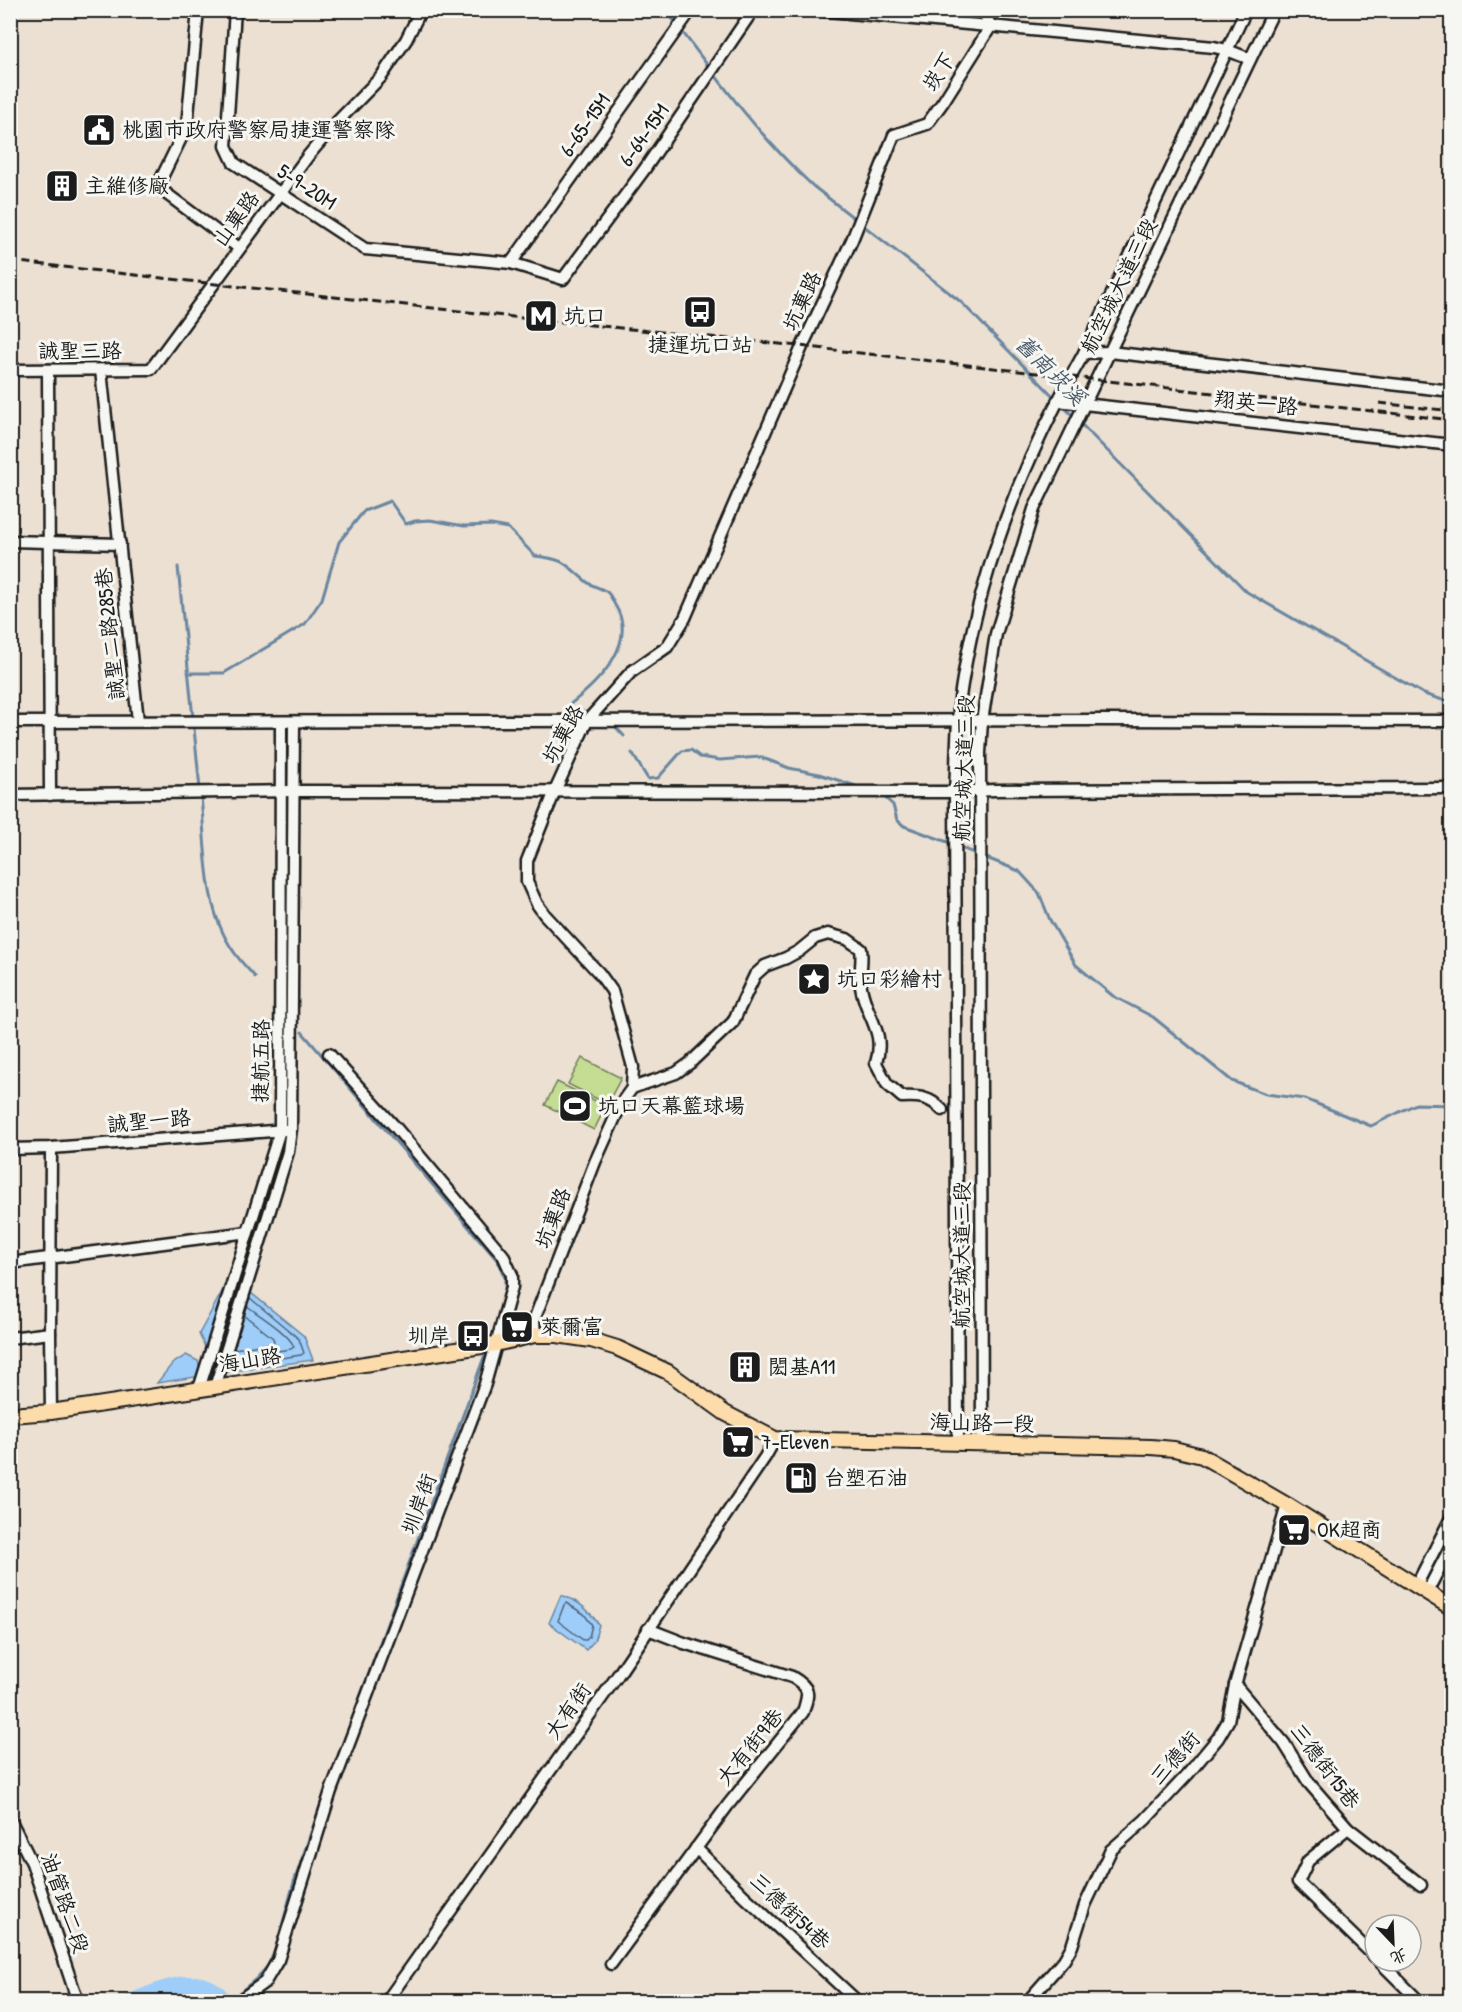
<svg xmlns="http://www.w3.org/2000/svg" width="1462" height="2012" viewBox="0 0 1462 2012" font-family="'Patrick Hand','LXGW WenKai TC',sans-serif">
<rect width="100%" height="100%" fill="#ebe0d1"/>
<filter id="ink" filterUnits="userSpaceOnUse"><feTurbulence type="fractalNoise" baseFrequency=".0167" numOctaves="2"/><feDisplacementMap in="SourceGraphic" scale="12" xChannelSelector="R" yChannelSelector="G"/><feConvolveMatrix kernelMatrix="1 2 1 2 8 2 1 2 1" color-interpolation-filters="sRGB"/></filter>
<g filter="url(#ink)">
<!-- green -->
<g fill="#c4dd93" stroke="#707c58" stroke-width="1.5">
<polygon points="582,1058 621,1078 607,1104 568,1084"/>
<polygon points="557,1082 606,1106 594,1130 545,1105"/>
</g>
<!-- water -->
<g fill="#9ecdfa" stroke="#6a86a1" stroke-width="1.5">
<polygon points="231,1282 240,1284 304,1336 313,1360 213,1374 207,1351 199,1334 224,1288"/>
<polygon points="186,1355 198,1361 202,1376 157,1383 172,1364"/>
<path d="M561,1595C579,1601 589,1610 599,1625L594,1641L586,1650L549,1623Z"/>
</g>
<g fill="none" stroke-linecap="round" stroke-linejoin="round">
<!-- shore -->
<g stroke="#506375" stroke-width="1.5">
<polyline points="234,1349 272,1343 274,1341 273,1338 244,1315"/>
<path d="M231,1358L291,1349L294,1347C290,1334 259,1315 247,1306"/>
<polyline points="229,1366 301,1355 304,1353 299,1339 250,1298"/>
<polygon points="566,1603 584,1614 592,1625 589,1637 586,1640 583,1640 558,1621 564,1605"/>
</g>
<!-- stream -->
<g stroke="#6a86a1" stroke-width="3">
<path d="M666,10C712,71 757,135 813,186L961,302L1056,399"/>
<polyline points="1063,406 1075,418"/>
<polyline points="1080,423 1247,592 1424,694 1452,703"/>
<polyline points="178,567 200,789"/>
<path d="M188,673H224L305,624L322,599L339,542L364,511L390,501L406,524L415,521L430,520L464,526L491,525L508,528L535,556C565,559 565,564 587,582C593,587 603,588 608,593C611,596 613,601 615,605C639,643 598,683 569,705L573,710L589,713"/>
<polyline points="613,724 624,736"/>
<polyline points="632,753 648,779 658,778 682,751 691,750 700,757 720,760 760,757 789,768 819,774 859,787"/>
<polyline points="882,795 893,805 897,820 904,826 953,844"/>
<path d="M201,796C206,847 203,909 234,952C240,961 248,969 255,977"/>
<polyline points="959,847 1019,871 1039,893 1050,920 1076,965 1113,996 1153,1017 1232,1081 1266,1094 1305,1099 1371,1126 1416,1104 1452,1105"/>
<polyline points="302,1032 497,1260 505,1278 505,1295"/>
<polyline points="329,1783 487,1349"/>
<polyline points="229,2002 256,1979 267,1967 275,1952 294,1882 325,1792"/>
</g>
<!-- river -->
<path stroke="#9ecdfa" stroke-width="18" d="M133,2002C161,1991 202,1970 224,2002"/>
<defs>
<g id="minor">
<polyline points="198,10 187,126 161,179 164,192 239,248"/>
<polyline points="235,10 226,146 234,163 365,249 511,263 563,279 644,170 753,10"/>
<polyline points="817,10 1214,47 1227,50 1250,59"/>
<polyline points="511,263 691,10"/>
<polyline points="1084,353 1109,352 1452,391"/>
<polyline points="10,370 151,369 308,156 335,124 381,77 406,40 421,10"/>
<polyline points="48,370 50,795"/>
<polyline points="101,370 138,721"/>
<polyline points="1057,401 1452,445"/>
<polyline points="10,541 120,544"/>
<polyline points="10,722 1103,720 1452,721"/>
<polyline points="10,795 292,791 955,792 994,790 1452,788"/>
<path d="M632,1088L676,1073L690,1063L733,1022L755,975L765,966L786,958L799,951L815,938L828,934L847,939L861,949C863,961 859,974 861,987C866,1017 886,1031 876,1063L887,1084L902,1097C919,1096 930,1097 942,1110"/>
<polyline points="51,1148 50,1333 51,1412"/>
<polyline points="10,1149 51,1148 285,1130"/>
<polyline points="10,1263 248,1232"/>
<polyline points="535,1335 534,1320 595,1162 622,1102 632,1088 633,1067 612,991 599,973 545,915 537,904 527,882 527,861 555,791 587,721 631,672 667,647 685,618 802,347 852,240 894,135 927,124 943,102 991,26 982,10"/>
<polyline points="10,1338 50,1333"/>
<polyline points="215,1387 288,1152 291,1129 294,722"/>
<polyline points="199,1389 280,1130 281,722"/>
<path d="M958,1444L955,792C957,756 956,719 962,684C981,566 1025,456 1084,353L1246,10"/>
<polyline points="982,1444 980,753 982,721 996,634 1034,509 1274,10"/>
<polyline points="1416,1586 1452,1516"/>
<polyline points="1427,1592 1452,1544"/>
<polyline points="1235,1685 1284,1743 1309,1783 1348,1828 1421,1885"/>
<polyline points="10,1819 32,1863 78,2002"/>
<polyline points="1348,1828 1308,1861 1298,1882 1375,1957"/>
<polyline points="696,1848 744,1896 858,2002"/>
<polyline points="1379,1961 1420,2002"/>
<path d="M611,1964L728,1805L803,1712C809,1693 811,1688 792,1677L684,1643L648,1629"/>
<polyline points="237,2002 265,1982 278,1960 331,1791 485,1384 512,1287 512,1275 503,1255 397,1129 329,1054"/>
<polyline points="386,2002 618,1675 765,1457 775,1439"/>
<polyline points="1027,2002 1064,1960 1072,1946 1085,1905 1111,1850 1145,1820 1188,1774 1218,1738 1228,1721 1235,1685 1287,1505"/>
</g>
<polyline id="major" points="10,1415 51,1412 495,1344 535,1335 557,1335 591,1340 617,1348 668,1372 725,1413 775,1439 1151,1447 1174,1449 1202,1456 1287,1505 1452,1608"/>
</defs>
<!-- minor casing -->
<use href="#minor" stroke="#1c1c1c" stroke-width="15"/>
<!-- major casing -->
<use href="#major" stroke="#1c1c1c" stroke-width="18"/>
<!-- minor -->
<use href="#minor" stroke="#f6f6f2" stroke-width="10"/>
<!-- major -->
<use href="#major" stroke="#fddcac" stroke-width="14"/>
<!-- rail -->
<g stroke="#1c1c1c" stroke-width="3" stroke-dasharray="9 4.5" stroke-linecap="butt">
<polyline points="10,261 522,318 799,346 1452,420"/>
<polyline points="1379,403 1452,411"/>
</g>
</g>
</g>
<!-- icons -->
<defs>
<symbol id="civic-square" viewBox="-11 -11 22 22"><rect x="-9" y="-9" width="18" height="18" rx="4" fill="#1c1c1c" stroke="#f6f6f2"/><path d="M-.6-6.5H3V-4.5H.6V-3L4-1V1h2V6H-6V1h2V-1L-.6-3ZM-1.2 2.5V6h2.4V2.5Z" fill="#fff"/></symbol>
<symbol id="building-square" viewBox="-11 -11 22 22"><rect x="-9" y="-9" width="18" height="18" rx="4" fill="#1c1c1c" stroke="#f6f6f2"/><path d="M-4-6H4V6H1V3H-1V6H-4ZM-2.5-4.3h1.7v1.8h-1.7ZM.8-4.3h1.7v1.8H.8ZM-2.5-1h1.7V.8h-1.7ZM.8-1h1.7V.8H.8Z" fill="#fff"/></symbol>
<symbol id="bus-square" viewBox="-11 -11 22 22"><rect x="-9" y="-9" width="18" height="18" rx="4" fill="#1c1c1c" stroke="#f6f6f2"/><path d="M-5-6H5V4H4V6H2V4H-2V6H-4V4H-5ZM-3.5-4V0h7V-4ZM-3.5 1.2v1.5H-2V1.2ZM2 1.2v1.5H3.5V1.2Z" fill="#fff"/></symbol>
<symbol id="metro-square" viewBox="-11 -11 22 22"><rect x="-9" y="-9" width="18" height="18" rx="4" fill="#1c1c1c" stroke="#f6f6f2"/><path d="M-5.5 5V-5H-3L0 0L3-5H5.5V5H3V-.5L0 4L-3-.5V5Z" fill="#fff"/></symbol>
<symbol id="sight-square" viewBox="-11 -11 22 22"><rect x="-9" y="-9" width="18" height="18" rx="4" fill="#1c1c1c" stroke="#f6f6f2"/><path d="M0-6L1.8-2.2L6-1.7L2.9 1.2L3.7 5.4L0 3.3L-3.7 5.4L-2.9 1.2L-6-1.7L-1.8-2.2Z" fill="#fff"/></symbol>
<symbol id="stadium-square" viewBox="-11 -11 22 22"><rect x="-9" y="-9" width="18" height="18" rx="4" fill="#1c1c1c" stroke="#f6f6f2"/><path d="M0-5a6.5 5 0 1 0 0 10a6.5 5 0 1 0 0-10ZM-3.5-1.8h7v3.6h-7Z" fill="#fff"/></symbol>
<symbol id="supermarket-square" viewBox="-11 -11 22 22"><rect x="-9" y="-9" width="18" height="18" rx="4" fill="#1c1c1c" stroke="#f6f6f2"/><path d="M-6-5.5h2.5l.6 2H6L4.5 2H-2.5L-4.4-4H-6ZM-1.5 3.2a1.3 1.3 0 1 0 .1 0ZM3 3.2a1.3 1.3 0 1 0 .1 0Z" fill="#fff"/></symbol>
<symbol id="fuel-square" viewBox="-11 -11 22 22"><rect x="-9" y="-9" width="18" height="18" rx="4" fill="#1c1c1c" stroke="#f6f6f2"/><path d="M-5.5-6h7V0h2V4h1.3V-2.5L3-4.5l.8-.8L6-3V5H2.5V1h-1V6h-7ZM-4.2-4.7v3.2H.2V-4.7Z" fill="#fff"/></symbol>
</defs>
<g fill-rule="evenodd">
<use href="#civic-square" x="80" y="111" width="38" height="38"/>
<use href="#building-square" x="43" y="167" width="38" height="38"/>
<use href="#bus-square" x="681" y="293" width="38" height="38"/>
<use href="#metro-square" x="522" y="297" width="38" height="38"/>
<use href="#sight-square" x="795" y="960" width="38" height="38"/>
<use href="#stadium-square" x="556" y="1087" width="38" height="38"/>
<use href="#supermarket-square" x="498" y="1308" width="38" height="38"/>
<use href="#bus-square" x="454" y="1317" width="38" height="38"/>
<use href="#building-square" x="726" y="1348" width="38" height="38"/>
<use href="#supermarket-square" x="719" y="1423" width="38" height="38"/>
<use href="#fuel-square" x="782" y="1459" width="38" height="38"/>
<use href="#supermarket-square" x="1275" y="1511" width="38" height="38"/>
</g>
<g text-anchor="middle" stroke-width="6" stroke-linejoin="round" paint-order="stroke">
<!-- street labels -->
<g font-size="21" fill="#1c1c1c" stroke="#f6f6f2">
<text transform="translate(939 72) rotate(-57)" y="7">崁下</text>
<text transform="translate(585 125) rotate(-55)" y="7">6-65-15M</text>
<text transform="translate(644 135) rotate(-55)" y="7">6-64-15M</text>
<text transform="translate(307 187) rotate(33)" y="7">5-9-20M</text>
<text transform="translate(236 219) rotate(-54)" y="7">山菓路</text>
<text transform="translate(1119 286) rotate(-64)" y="7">航空城大道三段</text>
<text transform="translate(802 301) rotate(-65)" y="7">坑菓路</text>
<text x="80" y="358">誠聖三路</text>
<text transform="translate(1256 403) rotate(6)" y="7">翔英一路</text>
<text transform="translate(110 634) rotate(-96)" y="7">誠聖二路285巷</text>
<text transform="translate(563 734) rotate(-61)" y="7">坑菓路</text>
<text transform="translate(964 768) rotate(-88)" y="7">航空城大道三段</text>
<text transform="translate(261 1061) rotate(-89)" y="7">捷航五路</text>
<text transform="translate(149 1121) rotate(-5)" y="7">誠聖一路</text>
<text transform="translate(553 1218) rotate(-69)" y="7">坑菓路</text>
<text transform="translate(962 1255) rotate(-90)" y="7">航空城大道三段</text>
<text transform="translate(250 1360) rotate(-9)" y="7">海山路</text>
<text transform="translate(982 1423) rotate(1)" y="7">海山路一段</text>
<text transform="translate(419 1504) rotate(-70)" y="7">圳岸街</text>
<text transform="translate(568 1711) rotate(-55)" y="7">大有街</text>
<text transform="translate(750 1747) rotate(-51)" y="7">大有街9巷</text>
<text transform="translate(1175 1758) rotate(-49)" y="7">三德街</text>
<text transform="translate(1325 1766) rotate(53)" y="7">三德街15巷</text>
<text transform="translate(65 1903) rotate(71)" y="7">油管路二段</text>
<text transform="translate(790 1911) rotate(43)" y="7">三德街54巷</text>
</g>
<!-- poi labels -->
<g font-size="21" fill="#1c1c1c" stroke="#f6f6f2" text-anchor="start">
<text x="122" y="137">桃園市政府警察局捷運警察隊</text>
<text x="85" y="193">主維修廠</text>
<text x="564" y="323">坑口</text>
<text x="700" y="352" text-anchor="middle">捷運坑口站</text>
<text x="837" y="986">坑口彩繪村</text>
<text x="598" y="1113">坑口天幕籃球場</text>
<text x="540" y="1334">萊爾富</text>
<text x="450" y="1343" text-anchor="end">圳岸</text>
<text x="768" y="1374">閎基A11</text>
<text x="761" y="1449">7-Eleven</text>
<text x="824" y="1485">台塑石油</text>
<text x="1317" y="1537">OK超商</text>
</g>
<!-- water labels -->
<g font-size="22" font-style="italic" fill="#4a5a6a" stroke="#f6f6f2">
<text transform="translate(1051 370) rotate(45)" y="8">舊南崁溪</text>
</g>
</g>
<!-- margin -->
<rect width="1462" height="2012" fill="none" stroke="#f6f6f2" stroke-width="36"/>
<rect x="18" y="18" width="1426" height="1976" fill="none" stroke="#1c1c1c" stroke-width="2" filter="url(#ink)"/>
<!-- north arrow -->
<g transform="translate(1393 1943) rotate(157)"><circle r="28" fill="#f6f6f2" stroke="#9f9f9c" stroke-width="1.5"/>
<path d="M0-4.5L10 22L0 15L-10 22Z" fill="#1c1c1c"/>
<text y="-9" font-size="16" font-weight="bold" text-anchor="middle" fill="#1c1c1c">北</text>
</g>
</svg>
